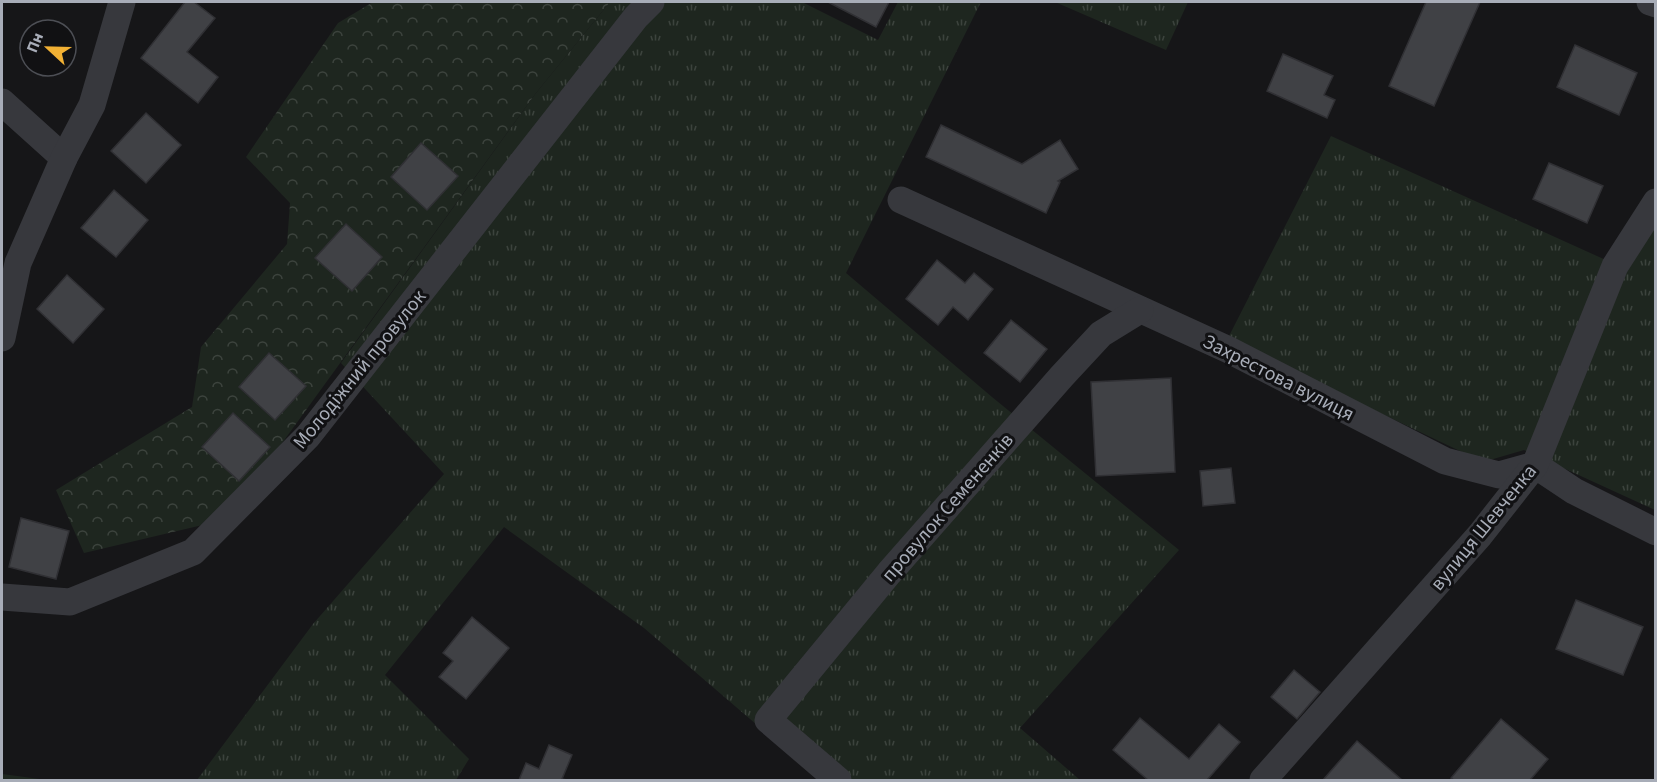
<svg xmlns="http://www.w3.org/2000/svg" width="1657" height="782" viewBox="0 0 1657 782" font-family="'Source Sans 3',sans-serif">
<defs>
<pattern id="grass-tufts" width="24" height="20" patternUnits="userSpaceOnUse" patternTransform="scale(1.5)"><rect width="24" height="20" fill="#1e261f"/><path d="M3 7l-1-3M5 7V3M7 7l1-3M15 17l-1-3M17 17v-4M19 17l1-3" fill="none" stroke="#3c433d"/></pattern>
<pattern id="forest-crowns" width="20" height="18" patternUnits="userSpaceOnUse" patternTransform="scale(1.5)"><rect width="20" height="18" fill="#1e261f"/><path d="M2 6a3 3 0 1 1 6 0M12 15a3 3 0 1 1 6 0" fill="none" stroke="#3c433d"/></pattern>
</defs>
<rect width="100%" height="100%" fill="#161618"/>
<!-- grass -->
<g fill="url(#grass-tufts)">
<polygon points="610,2 802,2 878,40 898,2 981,2 846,273 992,397 1179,550 1020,728 1080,780 821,780 644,628 504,527 385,675 469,759 456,780 197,780 313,624 444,474 341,363 536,93"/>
<polygon points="1055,2 1188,2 1166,50"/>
<polygon points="1331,136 1608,261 1655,202 1655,510 1524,450 1483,462 1227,340"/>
<polygon points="2,774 47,780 2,780"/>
</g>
<!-- forest -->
<polygon fill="url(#forest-crowns)" points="373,2 610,2 536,93 251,486 211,523 84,553 56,490 192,407 201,347 287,244 290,203 246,157 338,23"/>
<!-- building -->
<g fill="#404145" stroke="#303034" stroke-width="1.5">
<polygon points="185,2 194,2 215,18 187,52 218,77 198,103 141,58"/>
<polygon points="828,2 889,2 876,27"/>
<polygon points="1426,2 1480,2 1434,106 1389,86"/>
<polygon points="1575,45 1637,73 1619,115 1557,87"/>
<polygon points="1283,54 1333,76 1324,95 1335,100 1327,118 1267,91"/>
<polygon points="146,113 181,145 146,183 111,151"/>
<polygon points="941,125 1022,164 1060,140 1078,169 1058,181 1060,182 1046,213 926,157"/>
<polygon points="421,143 458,176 427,210 391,177"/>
<polygon points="1549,163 1603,186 1587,223 1533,199"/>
<polygon points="114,190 148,220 116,257 81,228"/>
<polygon points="346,224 382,257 352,291 315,258"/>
<polygon points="937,260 965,283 974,273 993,289 968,320 953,307 938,325 906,299"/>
<polygon points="67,275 104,309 73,343 37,309"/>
<polygon points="1011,320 1047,349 1020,382 984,353"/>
<polygon points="269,353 306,386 275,420 239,387"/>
<polygon points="1171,378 1175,472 1096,476 1091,382"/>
<polygon points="233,413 270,447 239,481 202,447"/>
<polygon points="1231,468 1235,503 1203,506 1200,471"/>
<polygon points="21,518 69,531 56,579 9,567"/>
<polygon points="1576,600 1643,627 1623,675 1556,649"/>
<polygon points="472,617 509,648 466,699 439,677 453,661 443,653"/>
<polygon points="1294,670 1320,692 1297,719 1271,697"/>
<polygon points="1140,718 1189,759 1219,724 1240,742 1207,780 1148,780 1113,750"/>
<polygon points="1501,719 1548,759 1530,780 1454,780 1451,778"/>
<polygon points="1357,741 1402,780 1323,780"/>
<polygon points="549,745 572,755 562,779 567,780 519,780 526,763 539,769"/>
</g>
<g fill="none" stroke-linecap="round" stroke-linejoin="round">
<!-- street -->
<g stroke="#37383d" stroke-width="27">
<polyline points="1650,2 1656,4"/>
<polyline points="2,102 64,158"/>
<polyline points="901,200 1229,350 1445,461 1499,475 1535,465 1574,491 1656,532"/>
<polyline points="2,338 18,263 64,158 92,105 122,2"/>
<polyline points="2,597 70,602 193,552 308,436 636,17 651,2"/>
<polyline points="838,780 768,720 889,573 1062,376 1101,334 1140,310"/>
<polyline points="1263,780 1480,535 1535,465 1615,266 1656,202"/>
</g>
</g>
<g text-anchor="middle" stroke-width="6" stroke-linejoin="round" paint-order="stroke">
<!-- street labels -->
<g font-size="20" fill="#a8adb8" stroke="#111113">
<text transform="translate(359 369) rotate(-51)" y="7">Молодіжний провулок</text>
<text transform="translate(1279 377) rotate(27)" y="7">Захрестова вулиця</text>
<text transform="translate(947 507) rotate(-49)" y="7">провулок Семененків</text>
<text transform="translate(1483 527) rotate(-51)" y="7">вулиця Шевченка</text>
</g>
</g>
<!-- border -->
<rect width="1657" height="782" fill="none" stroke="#a8adb8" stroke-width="6"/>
<!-- north arrow -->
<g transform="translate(48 48) rotate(292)"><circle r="28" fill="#111113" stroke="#4d4f55" stroke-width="1.5"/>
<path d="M0-4.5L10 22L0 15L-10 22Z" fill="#f2b134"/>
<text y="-9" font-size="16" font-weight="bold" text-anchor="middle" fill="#a8adb8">Пн</text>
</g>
</svg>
